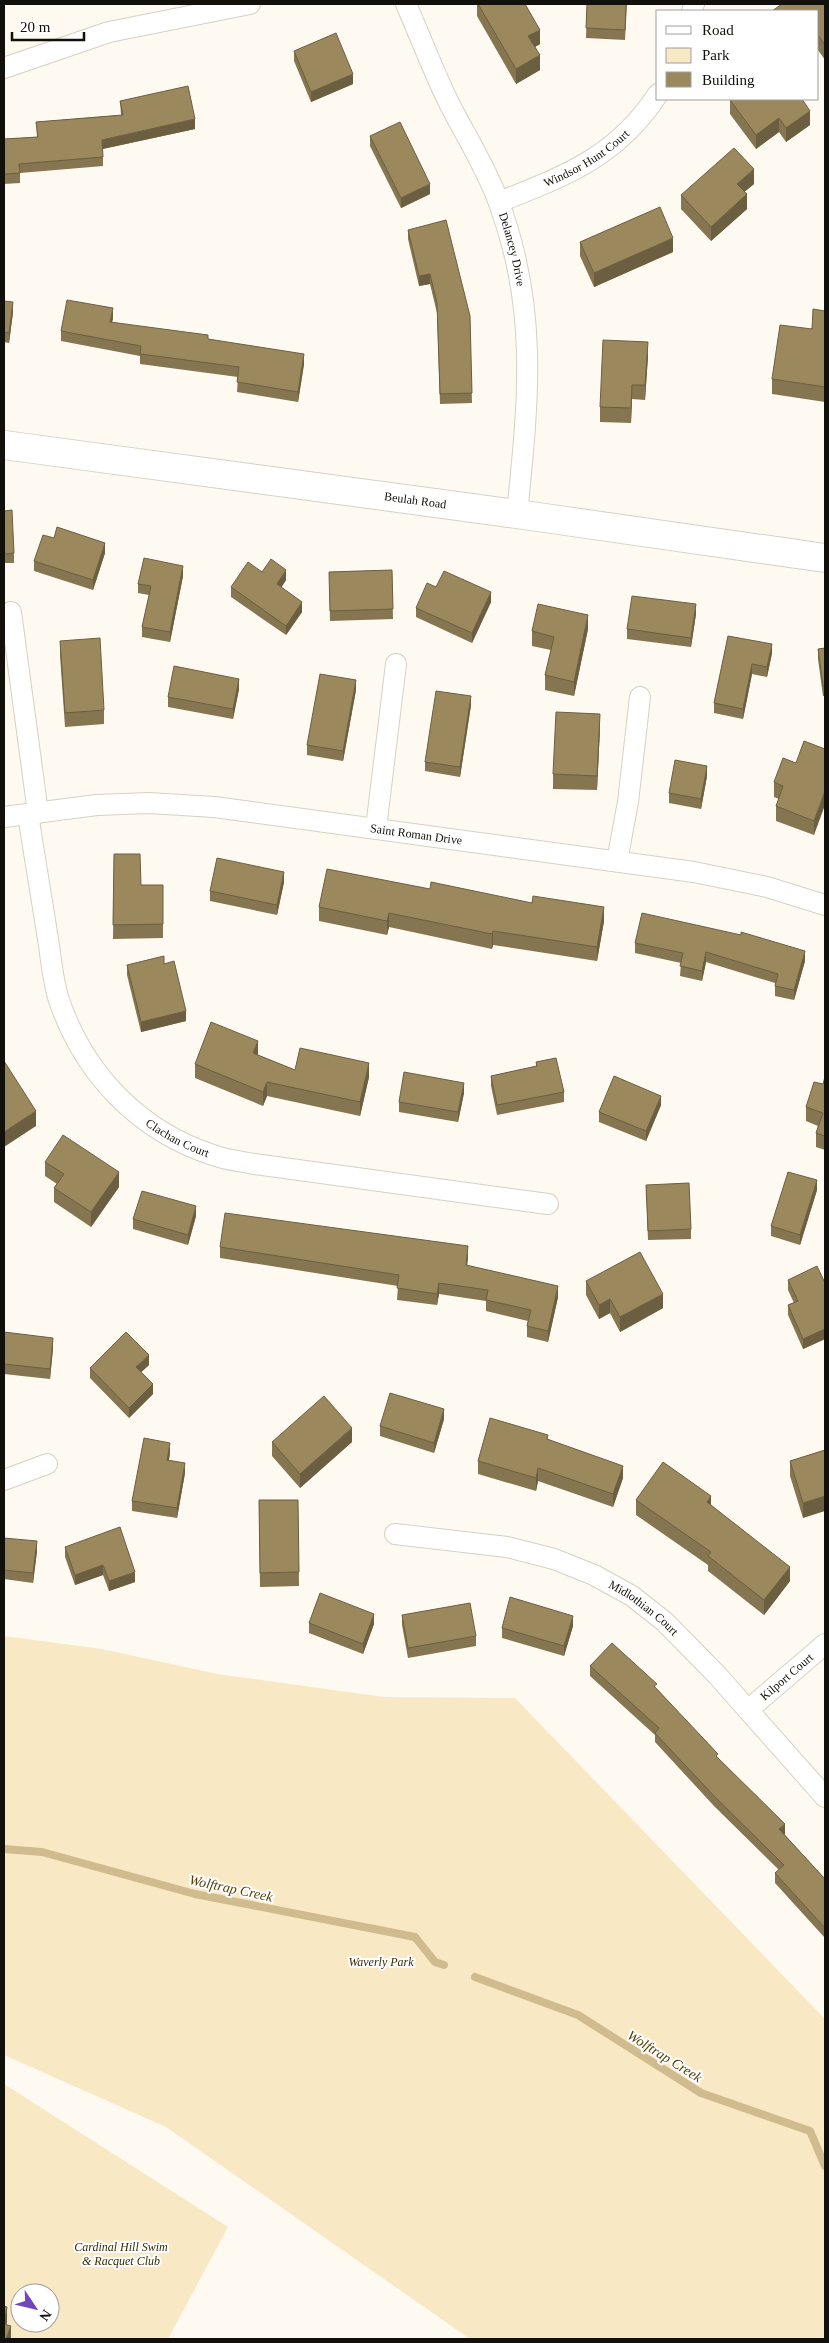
<svg xmlns="http://www.w3.org/2000/svg" width="829" height="2343" viewBox="0 0 829 2343" font-family="'Times New Roman',serif">
<rect width="100%" height="100%" fill="#fefaf2"/>
<!-- green -->
<g fill="#f9e8c4" fill-rule="evenodd">
<polygon points="4,1636 102,1649 217,1674 384,1697 515,1698 825,2019 825,2339 470,2339 166,2127 4,2055"/>
<path d="M4,2084L228,2227L168,2339H4ZM20,2293H50V2323H20Z"/>
</g>
<g fill="none" stroke-linecap="round" stroke-linejoin="round">
<!-- stream -->
<g stroke="#cfbb8e" stroke-width="8">
<polyline points="4,1849 42,1852 195,1894 415,1937 435,1962 444,1965"/>
<polyline points="475,1977 578,2015 701,2093 810,2131 825,2166"/>
</g>
<defs>
<g id="street">
<path id="s1" d="M406,4C420,36 433,70 448,101C465,135 486,167 499,203C539,311 528,403 517,514"/>
<polyline points="692,11 694,4"/>
<polyline points="4,68 109,32 250,4"/>
<path id="s2" d="M499,202C565,176 617,157 658,94"/>
<polyline points="11,612 38,813"/>
<path id="s3" d="M28,814C34,854 41,894 47,933C51,955 52,979 59,1000C84,1074 139,1131 213,1155C226,1160 240,1161 254,1164L548,1204"/>
<path id="s4" d="M4,817L97,805L149,803L214,807L694,872L767,887L825,905"/>
<polyline points="376,828 396,664"/>
<polyline points="617,861 628,802 640,697"/>
<polyline points="4,1480 47,1464"/>
<path id="s5" d="M395,1534L507,1547L554,1559L594,1575L632,1596L665,1622L717,1675L825,1797"/>
<path id="s6" d="M748,1710L825,1644"/>
</g>
<g id="secondary">
<path id="s7" d="M4,445L517,514L825,558"/>
</g>
</defs>
<!-- street casing -->
<use href="#street" stroke="#d7d1c2" stroke-width="22"/>
<!-- secondary casing -->
<use href="#secondary" stroke="#d7d1c2" stroke-width="30"/>
<!-- street -->
<use href="#street" stroke="#fff" stroke-width="20"/>
<!-- secondary -->
<use href="#secondary" stroke="#fff" stroke-width="28"/>
</g>
<!-- wall -->
<g fill="#857550">
<polygon points="477,4 525,4 540,44 535,47 540,70 516,84 477,16"/>
<polygon points="587,4 627,4 625,40 586,38"/>
<polygon points="825,4 825,60 818,50 818,11"/>
<polygon points="294,51 353,84 311,102 294,61"/>
<polygon points="730,100 810,125 786,142 779,132 756,149 730,114"/>
<polygon points="120,101 195,129 103,149 103,166 20,173 20,183 4,184 4,139 37,137 36,122 121,115"/>
<polygon points="370,136 430,194 401,208 370,146"/>
<polygon points="754,184 744,192 747,209 711,241 681,209 681,195"/>
<polygon points="408,230 470,316 472,403 440,404 437,313 430,284 419,286 408,239"/>
<polygon points="580,242 673,252 594,287 580,256"/>
<polygon points="4,301 13,312 9,343 4,342"/>
<polygon points="825,311 825,402 772,394 772,379"/>
<polygon points="113,318 112,322 208,339 304,364 298,402 237,392 238,377 140,364 140,356 61,341 61,331"/>
<polygon points="648,356 645,400 632,399 631,423 600,422 600,407"/>
<polygon points="4,511 14,553 14,563 4,563"/>
<polygon points="105,553 93,590 34,571 34,561"/>
<polygon points="392,570 393,619 330,621 329,572"/>
<polygon points="262,572 286,580 281,588 302,612 286,635 231,597 231,587"/>
<polygon points="183,576 170,642 142,637 142,627 149,595 138,593 138,584"/>
<polygon points="436,587 491,602 472,643 416,617 416,608"/>
<polygon points="696,614 691,647 627,639 627,629"/>
<polygon points="588,629 574,696 545,690 545,675 551,650 532,646 532,631"/>
<polygon points="728,636 772,653 767,677 752,674 743,719 714,713 714,703"/>
<polygon points="60,641 104,710 104,724 65,727 60,655"/>
<polygon points="825,648 825,696 823,696 818,659 818,649"/>
<polygon points="239,689 233,719 168,707 168,697"/>
<polygon points="356,690 343,761 307,755 307,745"/>
<polygon points="471,705 460,777 425,771 425,762"/>
<polygon points="600,728 597,790 553,789 553,774"/>
<polygon points="825,749 814,835 776,821 776,806 779,799 774,797 774,782 796,763"/>
<polygon points="707,776 701,809 669,803 669,793"/>
<polygon points="114,854 141,885 163,885 163,938 113,939"/>
<polygon points="284,882 277,915 210,901 210,891"/>
<polygon points="430,889 604,921 597,961 493,945 492,949 389,927 387,935 319,921 319,907"/>
<polygon points="635,943 805,961 794,1000 775,996 775,983 706,962 702,981 680,976 681,963 635,953"/>
<polygon points="164,964 186,1021 141,1032 127,975 127,965"/>
<polygon points="258,1055 295,1070 369,1077 360,1116 267,1096 263,1106 195,1078 195,1064"/>
<polygon points="536,1062 564,1092 564,1102 497,1115 491,1086 491,1076 536,1066"/>
<polygon points="825,1077 825,1150 816,1147 816,1133 818,1126 806,1121 806,1107 823,1084"/>
<polygon points="464,1093 458,1122 399,1112 399,1102"/>
<polygon points="661,1105 646,1141 599,1122 599,1112"/>
<polygon points="45,1162 119,1187 91,1227 54,1202 54,1188 57,1184 45,1176"/>
<polygon points="646,1185 691,1229 691,1239 648,1240"/>
<polygon points="817,1190 800,1245 771,1236 771,1226"/>
<polygon points="196,1216 188,1245 133,1229 133,1219"/>
<polygon points="220,1247 468,1257 467,1265 558,1297 548,1342 527,1337 527,1326 528,1321 486,1311 486,1301 439,1294 437,1305 397,1300 398,1286 220,1258"/>
<polygon points="788,1280 825,1283 825,1339 803,1349 788,1315 788,1305 794,1303 788,1290"/>
<polygon points="586,1281 663,1308 620,1332 610,1313 599,1319 586,1295"/>
<polygon points="4,1332 53,1348 50,1379 4,1374"/>
<polygon points="149,1365 141,1372 153,1394 129,1418 90,1378 90,1368"/>
<polygon points="444,1419 434,1453 380,1436 380,1426"/>
<polygon points="548,1439 623,1478 613,1507 538,1481 536,1491 478,1474 478,1461"/>
<polygon points="272,1442 352,1442 300,1488 272,1456"/>
<polygon points="825,1450 803,1518 790,1476 790,1461"/>
<polygon points="170,1453 169,1460 185,1473 177,1518 132,1511 132,1501"/>
<polygon points="259,1500 298,1500 299,1586 260,1587"/>
<polygon points="636,1500 711,1505 790,1581 764,1615 708,1571 708,1565 636,1515"/>
<polygon points="4,1538 37,1551 33,1583 4,1579"/>
<polygon points="65,1547 135,1582 109,1591 103,1575 75,1585 65,1557"/>
<polygon points="402,1615 476,1636 476,1646 408,1658 402,1625"/>
<polygon points="309,1623 374,1624 363,1654 309,1633"/>
<polygon points="573,1626 564,1656 502,1638 502,1628"/>
<polygon points="590,1666 657,1689 718,1758 785,1834 784,1834 825,1879 825,1938 775,1883 775,1873 779,1870 714,1806 655,1742 655,1735 590,1676"/>
</g>
<!-- shaded-wall -->
<g fill="#6c5f41">
<polygon points="540,30 540,44 528,51 528,36"/>
<polygon points="540,55 540,70 516,84 516,69"/>
<polygon points="353,74 353,84 311,102 311,92"/>
<polygon points="810,111 810,125 786,142 786,128"/>
<polygon points="779,118 779,132 756,149 756,135"/>
<polygon points="195,119 195,129 102,149 102,140"/>
<polygon points="754,169 754,184 737,198 737,184"/>
<polygon points="430,184 430,194 401,208 401,198"/>
<polygon points="747,194 747,209 711,241 711,227"/>
<polygon points="673,238 673,252 594,287 594,273"/>
<polygon points="430,274 430,284 419,286 419,276"/>
<polygon points="13,302 13,312 9,343 9,333"/>
<polygon points="113,308 113,318 110,332 110,322"/>
<polygon points="648,342 648,356 645,400 645,385"/>
<polygon points="304,354 304,364 298,402 298,392"/>
<polygon points="632,385 632,399 631,423 631,408"/>
<polygon points="105,543 105,553 93,590 93,580"/>
<polygon points="183,566 183,576 170,642 170,632"/>
<polygon points="286,570 286,580 277,594 277,584"/>
<polygon points="491,592 491,602 472,643 472,633"/>
<polygon points="302,602 302,612 286,635 286,626"/>
<polygon points="696,604 696,614 691,647 691,638"/>
<polygon points="588,615 588,629 574,696 574,682"/>
<polygon points="772,644 772,653 767,677 767,667"/>
<polygon points="752,664 752,674 743,719 743,709"/>
<polygon points="239,679 239,689 233,719 233,709"/>
<polygon points="356,680 356,690 343,761 343,751"/>
<polygon points="471,696 471,705 460,777 460,767"/>
<polygon points="600,714 600,728 597,790 597,776"/>
<polygon points="707,766 707,776 701,809 701,799"/>
<polygon points="825,791 825,805 814,835 814,821"/>
<polygon points="284,872 284,882 277,915 277,905"/>
<polygon points="604,907 604,921 597,961 597,947"/>
<polygon points="389,913 389,927 387,935 387,921"/>
<polygon points="493,931 493,945 492,949 492,934"/>
<polygon points="805,951 805,961 794,1000 794,990"/>
<polygon points="706,952 706,962 702,981 702,971"/>
<polygon points="186,1011 186,1021 141,1032 141,1022"/>
<polygon points="258,1041 258,1056 253,1053"/>
<polygon points="369,1063 369,1077 360,1116 360,1102"/>
<polygon points="267,1082 267,1096 263,1106 263,1092"/>
<polygon points="464,1083 464,1093 458,1122 458,1112"/>
<polygon points="661,1096 661,1105 646,1141 646,1131"/>
<polygon points="36,1111 36,1126 4,1147 4,1132"/>
<polygon points="119,1172 119,1187 91,1227 91,1212"/>
<polygon points="817,1180 817,1190 800,1245 800,1235"/>
<polygon points="196,1206 196,1216 188,1245 188,1235"/>
<polygon points="468,1246 468,1257 466,1276 466,1265"/>
<polygon points="439,1283 439,1294 437,1305 437,1294"/>
<polygon points="558,1286 558,1297 548,1342 548,1331"/>
<polygon points="663,1294 663,1308 620,1332 620,1317"/>
<polygon points="610,1299 610,1313 599,1319 599,1305"/>
<polygon points="825,1329 825,1339 803,1349 803,1339"/>
<polygon points="53,1338 53,1348 50,1379 50,1369"/>
<polygon points="149,1355 149,1365 136,1377 136,1367"/>
<polygon points="153,1384 153,1394 129,1418 129,1408"/>
<polygon points="444,1409 444,1419 434,1453 434,1443"/>
<polygon points="352,1428 352,1442 300,1488 300,1474"/>
<polygon points="170,1443 170,1453 167,1470 167,1460"/>
<polygon points="185,1463 185,1473 177,1518 177,1508"/>
<polygon points="623,1466 623,1478 613,1507 613,1494"/>
<polygon points="538,1468 538,1481 536,1491 536,1478"/>
<polygon points="711,1496 711,1511 707,1502"/>
<polygon points="825,1496 825,1511 803,1518 803,1503"/>
<polygon points="37,1541 37,1551 33,1583 33,1573"/>
<polygon points="103,1565 103,1575 75,1585 75,1575"/>
<polygon points="790,1567 790,1581 764,1615 764,1600"/>
<polygon points="135,1572 135,1582 109,1591 109,1581"/>
<polygon points="374,1614 374,1624 363,1654 363,1644"/>
<polygon points="573,1616 573,1626 564,1656 564,1646"/>
<polygon points="785,1824 785,1834 779,1839 779,1829"/>
<polygon points="7,2307 7,2322 4,2338 4,2324"/>
<polygon points="11,2326 11,2339 6,2339"/>
</g>
<!-- building -->
<g fill="#9b885d" stroke="#6c5f41">
<polygon points="478,4 525,4 540,30 528,36 540,55 516,69"/>
<polygon points="587,4 626,4 625,30 586,28"/>
<polygon points="782,4 825,4 825,45 818,35 818,11 772,11"/>
<polygon points="336,33 353,74 311,92 294,51"/>
<polygon points="188,86 195,119 102,140 103,157 19,164 20,173 4,174 4,139 38,137 36,122 123,115 120,101"/>
<polygon points="732,99 802,99 810,111 786,128 779,118 756,135 730,100"/>
<polygon points="400,122 430,184 401,198 370,136"/>
<polygon points="734,148 754,169 737,184 747,194 711,227 681,195"/>
<polygon points="660,207 673,238 594,273 580,242"/>
<polygon points="446,220 470,316 472,393 440,394 437,303 430,274 419,276 408,230"/>
<polygon points="67,300 113,308 110,322 208,335 208,339 304,354 298,392 237,382 239,367 140,354 141,346 61,331"/>
<polygon points="4,301 13,302 9,333 4,332"/>
<polygon points="813,309 825,311 825,387 772,379 780,325 812,329"/>
<polygon points="603,340 648,342 645,385 632,385 631,408 600,407"/>
<polygon points="12,510 14,553 4,554 4,511"/>
<polygon points="57,527 105,543 93,580 34,561 43,535 54,538"/>
<polygon points="144,558 183,566 170,632 142,627 151,586 138,584"/>
<polygon points="271,559 286,570 277,584 302,602 286,626 231,587 248,562 262,572"/>
<polygon points="392,570 393,609 330,611 329,572"/>
<polygon points="444,571 491,592 472,633 416,608 427,583 436,587"/>
<polygon points="632,596 696,604 691,638 627,629"/>
<polygon points="538,604 588,615 574,682 545,675 554,637 532,631"/>
<polygon points="728,636 772,644 767,667 752,664 743,709 714,703"/>
<polygon points="100,638 104,710 65,713 60,641"/>
<polygon points="825,648 825,686 823,686 818,649"/>
<polygon points="174,666 239,679 233,709 168,697"/>
<polygon points="320,674 356,680 343,751 307,745"/>
<polygon points="436,691 471,696 460,767 425,762"/>
<polygon points="556,712 600,714 597,776 553,774"/>
<polygon points="804,741 825,749 825,791 814,821 776,806 783,786 774,782 783,758 796,763"/>
<polygon points="675,760 707,766 701,799 669,793"/>
<polygon points="114,854 140,854 141,885 163,885 163,924 113,925"/>
<polygon points="217,858 284,872 277,905 210,891"/>
<polygon points="327,869 430,889 431,882 532,903 533,896 604,907 597,947 493,931 492,934 389,913 387,921 319,907"/>
<polygon points="642,913 741,935 741,932 805,951 794,990 775,986 778,974 706,952 702,971 680,966 683,953 635,943"/>
<polygon points="164,956 164,964 174,961 186,1011 141,1022 127,965"/>
<polygon points="211,1022 258,1041 253,1053 295,1070 300,1048 369,1063 360,1102 267,1082 263,1092 195,1064"/>
<polygon points="556,1058 564,1092 497,1105 491,1076 537,1066 536,1062"/>
<polygon points="4,1061 36,1111 4,1132"/>
<polygon points="404,1072 464,1083 458,1112 399,1102"/>
<polygon points="614,1076 661,1096 646,1131 599,1112"/>
<polygon points="825,1077 825,1136 816,1133 823,1113 806,1107 814,1082 823,1084"/>
<polygon points="63,1135 119,1172 91,1212 54,1188 64,1174 45,1162"/>
<polygon points="788,1172 817,1180 800,1235 771,1226"/>
<polygon points="689,1183 691,1229 648,1231 646,1185"/>
<polygon points="142,1191 196,1206 188,1235 133,1219"/>
<polygon points="225,1213 468,1246 466,1265 558,1286 548,1331 527,1326 531,1310 486,1300 488,1290 439,1283 437,1294 397,1288 399,1275 220,1247"/>
<polygon points="640,1252 663,1294 620,1317 610,1299 599,1305 586,1281"/>
<polygon points="817,1266 825,1283 825,1329 803,1339 788,1305 798,1301 788,1280"/>
<polygon points="4,1332 53,1338 50,1369 4,1364"/>
<polygon points="126,1332 149,1355 136,1367 153,1384 129,1408 90,1368"/>
<polygon points="390,1393 444,1409 434,1443 380,1426"/>
<polygon points="324,1396 352,1428 300,1474 272,1442"/>
<polygon points="490,1418 548,1435 547,1439 623,1466 613,1494 538,1468 536,1478 478,1461"/>
<polygon points="144,1438 170,1443 167,1460 185,1463 177,1508 132,1501"/>
<polygon points="825,1450 825,1496 803,1503 790,1461"/>
<polygon points="663,1462 711,1496 707,1502 790,1567 764,1600 708,1556 711,1552 636,1500"/>
<polygon points="259,1500 298,1500 299,1572 260,1573"/>
<polygon points="120,1527 135,1572 109,1581 103,1565 75,1575 65,1547"/>
<polygon points="4,1538 37,1541 33,1573 4,1570"/>
<polygon points="320,1593 374,1614 363,1644 309,1623"/>
<polygon points="510,1597 573,1616 564,1646 502,1628"/>
<polygon points="470,1603 476,1636 408,1648 402,1615"/>
<polygon points="612,1643 657,1684 654,1686 718,1754 716,1756 785,1824 779,1829 825,1879 825,1928 775,1873 784,1865 714,1796 655,1733 659,1728 590,1666"/>
<polygon points="4,2306 7,2307 4,2324 11,2326 6,2339 4,2339"/>
</g>
<g text-anchor="middle" stroke-width="4" stroke-linejoin="round" paint-order="stroke">
<!-- street labels -->
<g font-size="12" fill="#12100b" stroke="#fff">
<text dy="4" stroke="none"><textPath href="#s2" startOffset="98">Windsor Hunt Court</textPath></text>
<text dy="4" stroke="none"><textPath href="#s1" startOffset="268">Delancey Drive</textPath></text>
<text dy="4" stroke="none"><textPath href="#s7" startOffset="415">Beulah Road</textPath></text>
<text dy="4" stroke="none"><textPath href="#s4" startOffset="415">Saint Roman Drive</textPath></text>
<text dy="4" stroke="none"><textPath href="#s3" startOffset="376">Clachan Court</textPath></text>
<text dy="4" stroke="none"><textPath href="#s5" startOffset="264">Midlothian Court</textPath></text>
<text dy="4" stroke="none"><textPath href="#s6" startOffset="51">Kilport Court</textPath></text>
</g>
<!-- park labels -->
<g font-size="12" font-style="italic" fill="#392a05" stroke="#fff">
<text x="381" y="1966">Waverly Park</text>
<text x="121" y="2251">Cardinal Hill Swim<tspan x="121" dy="14">&amp; Racquet Club</tspan></text>
</g>
<!-- water labels -->
<g font-size="14" font-style="italic" fill="#533e03" stroke="#fff">
<text transform="translate(231 1888) rotate(12)" y="5">Wolftrap Creek</text>
<text transform="translate(665 2056) rotate(32)" y="5">Wolftrap Creek</text>
</g>
</g>
<!-- border -->
<rect width="829" height="2343" fill="none" stroke="#12100b" stroke-width="10"/>
<!-- legend -->
<rect x="656" y="10" width="162" height="90" fill="#ffffff" stroke="#a09f9d"/>
<rect x="666" y="26" width="25" height="8" fill="#ffffff" stroke="#a09f9d"/>
<text x="702" y="35" font-size="15" fill="#12100b">Road</text>
<rect x="666" y="48" width="25" height="15" fill="#f9e8c4" stroke="#a09f9d"/>
<text x="702" y="60" font-size="15" fill="#12100b">Park</text>
<rect x="666" y="72" width="25" height="15" fill="#9b885d" stroke="#a09f9d"/>
<text x="702" y="85" font-size="15" fill="#12100b">Building</text>
<!-- north arrow -->
<g transform="translate(35 2308) rotate(125)"><circle r="24" fill="#ffffff" stroke="#a09f9d"/>
<path d="M0-4L9 19L0 12L-9 19Z" fill="#7145bd"/>
<text y="-8" font-size="14" font-weight="bold" text-anchor="middle" fill="#12100b">N</text>
</g>
<!-- scale -->
<path d="M12 32v8h72v-8" fill="none" stroke="#12100b" stroke-width="2.5"/>
<text x="20" y="32" font-size="15" fill="#12100b" stroke="#ffffff" stroke-width="4" paint-order="stroke">20 m</text>
</svg>
